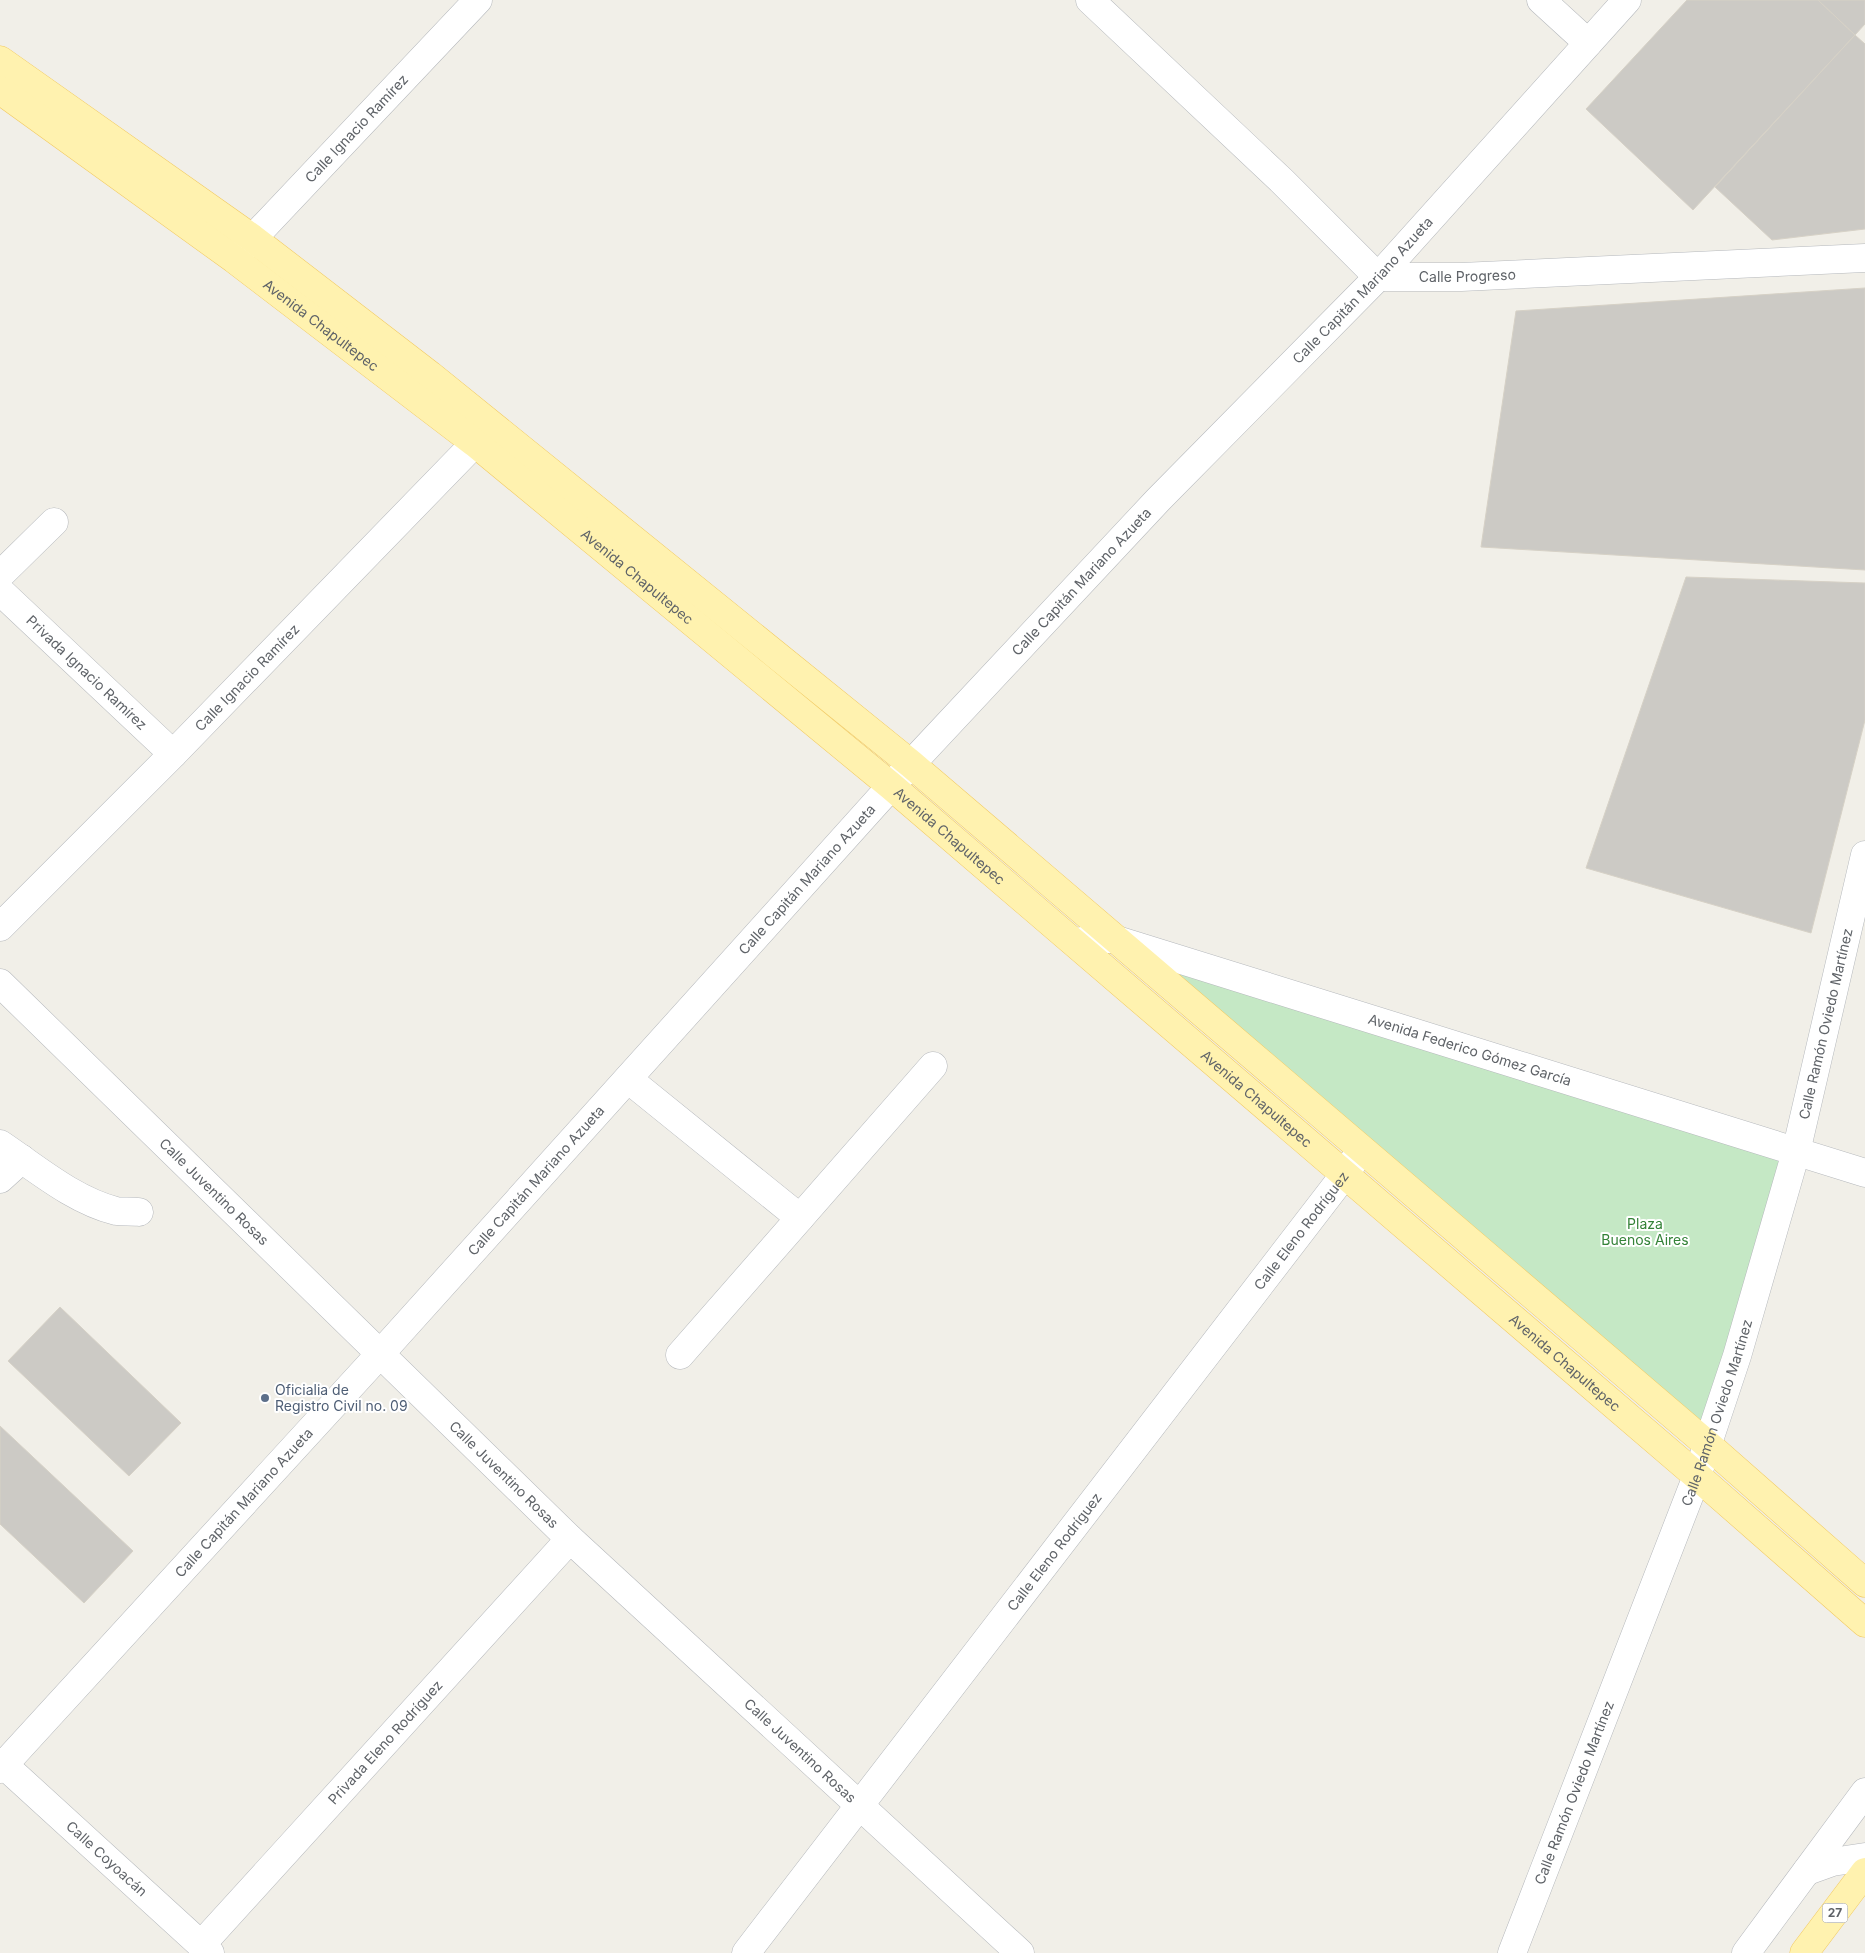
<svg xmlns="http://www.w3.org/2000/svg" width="1865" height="1953" viewBox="0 0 1865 1953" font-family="Inter,sans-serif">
<rect width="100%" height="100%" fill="#f1efe8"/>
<!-- green -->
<polygon fill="#c5e8c5" points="1190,963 1796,1152 1708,1445 1170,987"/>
<!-- building -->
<g fill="#cccac5" stroke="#d6d1c6">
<polygon points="1687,0 1818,0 1855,35 1693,210 1586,109"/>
<polygon points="1818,0 1865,0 1865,24 1855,35"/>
<polygon points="1855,35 1865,44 1865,229 1772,240 1715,187"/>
<polygon points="1865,288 1865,570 1481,547 1516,311"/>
<polygon points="1686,577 1865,583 1865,720 1811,933 1586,868"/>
<polygon points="60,1307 181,1423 129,1476 8,1361"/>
<polygon points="0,1426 133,1551 84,1603 0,1524"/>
</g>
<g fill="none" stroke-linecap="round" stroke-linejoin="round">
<defs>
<g id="minor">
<path id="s1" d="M1090,0L1282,181L1378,277H1461L1865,258"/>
<polyline points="1541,0 1588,43"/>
<path id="s2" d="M237,255L478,0"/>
<polyline points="0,575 54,522"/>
<path id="s3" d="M0,591L173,754"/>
<path id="s4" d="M0,927L173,754L475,443L489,424"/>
<path id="s5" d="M1075,942L1094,939H1114L1865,1173"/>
<path id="s6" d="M0,983L570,1539L1020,1953"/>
<polyline points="628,1079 800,1218"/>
<path d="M0,1144C36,1168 73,1200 116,1211C123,1212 132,1211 139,1212"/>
<polyline points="0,1179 22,1159"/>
<polyline points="680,1355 933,1066"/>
<path id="s7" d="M4,1765L210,1953"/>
<path id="s8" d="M0,1769L380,1354L911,764L1158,500L1378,277L1627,0"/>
<polyline points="1807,1871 1832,1862 1865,1857"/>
<path id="s9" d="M201,1945L570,1539"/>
<path id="s10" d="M746,1953L1345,1174L1361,1150"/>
<path id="s11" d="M1512,1953L1697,1476L1737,1356L1796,1152L1865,855"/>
<polyline points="1746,1953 1865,1792"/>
</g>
<g id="major">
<polyline points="0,60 252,238 430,375 911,764 1708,1445 1865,1583"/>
<path id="s12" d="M0,90L234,259L475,443L891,786L1697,1476L1865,1623"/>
<polyline points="1804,1953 1865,1872"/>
</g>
</defs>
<!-- minor casing -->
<use href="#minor" stroke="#b5b8bc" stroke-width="29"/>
<!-- major casing -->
<use href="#major" stroke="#f2c960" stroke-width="29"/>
<!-- minor -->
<use href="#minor" stroke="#fff" stroke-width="28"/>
<!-- major -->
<use href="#major" stroke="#fff2af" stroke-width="28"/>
</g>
<!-- markers -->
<circle fill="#5c6f8a" stroke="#fff" stroke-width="2" cx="265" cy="1398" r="5"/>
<g text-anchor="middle" stroke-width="4" stroke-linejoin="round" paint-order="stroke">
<!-- shield labels -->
<rect fill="#fff" stroke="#8f9295" stroke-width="1" x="1822.5" y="1903.5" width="25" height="19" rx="4"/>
<g font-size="12" font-weight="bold" fill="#5f6368">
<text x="1835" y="1917">27</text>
</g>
<!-- street labels -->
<g font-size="14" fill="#5f6368" stroke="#fff">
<text dy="5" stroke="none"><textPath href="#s2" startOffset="174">Calle Ignacio Ramírez</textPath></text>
<text dy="5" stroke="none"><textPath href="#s1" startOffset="489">Calle Progreso</textPath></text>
<text dy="5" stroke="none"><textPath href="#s8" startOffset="2011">Calle Capitán Mariano Azueta</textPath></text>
<text dy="5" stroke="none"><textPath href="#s12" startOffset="398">Avenida Chapultepec</textPath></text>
<text dy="5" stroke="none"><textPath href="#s12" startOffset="802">Avenida Chapultepec</textPath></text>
<text dy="5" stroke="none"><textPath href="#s8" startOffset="1606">Calle Capitán Mariano Azueta</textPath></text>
<text dy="5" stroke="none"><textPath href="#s3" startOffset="119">Privada Ignacio Ramírez</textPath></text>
<text dy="5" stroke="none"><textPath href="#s4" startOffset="351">Calle Ignacio Ramírez</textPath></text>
<text dy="5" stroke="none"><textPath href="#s12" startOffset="1208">Avenida Chapultepec</textPath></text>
<text dy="5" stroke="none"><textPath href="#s8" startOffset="1201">Calle Capitán Mariano Azueta</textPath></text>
<text dy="5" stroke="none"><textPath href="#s11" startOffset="982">Calle Ramón Oviedo Martínez</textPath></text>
<text dy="5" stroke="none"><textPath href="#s5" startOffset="412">Avenida Federico Gómez García</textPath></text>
<text dy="5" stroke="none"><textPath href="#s12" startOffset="1612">Avenida Chapultepec</textPath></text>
<text dy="5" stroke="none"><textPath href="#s8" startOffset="796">Calle Capitán Mariano Azueta</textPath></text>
<text dy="5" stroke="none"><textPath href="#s6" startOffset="299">Calle Juventino Rosas</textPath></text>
<text dy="5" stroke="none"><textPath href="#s10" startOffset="911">Calle Eleno Rodríguez</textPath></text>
<text dy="5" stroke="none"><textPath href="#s12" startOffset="2018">Avenida Chapultepec</textPath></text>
<text dy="5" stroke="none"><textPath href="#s11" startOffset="578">Calle Ramón Oviedo Martínez</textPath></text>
<text dy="5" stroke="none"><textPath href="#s6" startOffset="704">Calle Juventino Rosas</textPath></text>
<text dy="5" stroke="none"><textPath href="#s8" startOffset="361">Calle Capitán Mariano Azueta</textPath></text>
<text dy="5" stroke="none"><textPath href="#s10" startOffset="506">Calle Eleno Rodríguez</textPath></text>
<text dy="5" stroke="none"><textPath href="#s9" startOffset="274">Privada Eleno Rodríguez</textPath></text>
<text dy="5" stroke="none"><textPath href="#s6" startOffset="1109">Calle Juventino Rosas</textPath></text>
<text dy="5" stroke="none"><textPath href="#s11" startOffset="172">Calle Ramón Oviedo Martínez</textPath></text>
<text dy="5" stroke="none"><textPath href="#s7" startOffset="139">Calle Coyoacán</textPath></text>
</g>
<!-- park labels -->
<g font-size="14" fill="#348238" stroke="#fff">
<text x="1645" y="1229">Plaza<tspan x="1645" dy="16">Buenos Aires</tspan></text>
</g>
<!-- service labels -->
<g font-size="14" fill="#4e5e75" stroke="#fff" text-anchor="start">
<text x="275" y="1395">Oficialia de<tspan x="275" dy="16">Registro Civil no. 09</tspan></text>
</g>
</g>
</svg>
